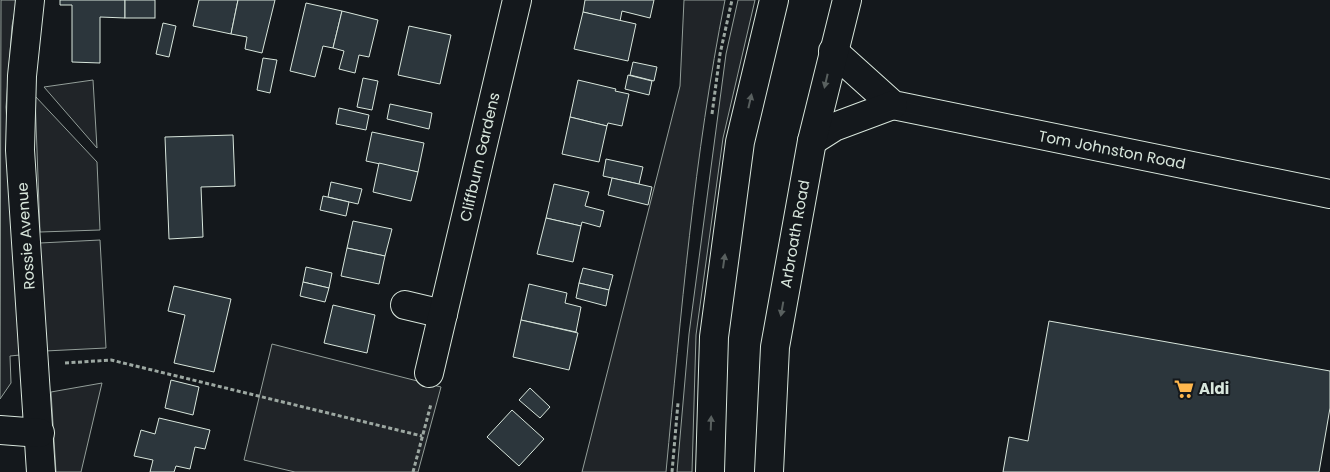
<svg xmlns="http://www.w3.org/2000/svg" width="1330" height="472" viewBox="0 0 1330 472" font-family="Poppins,sans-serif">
<rect width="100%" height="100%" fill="#14181c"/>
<!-- green -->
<g fill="#202428" stroke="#939e99">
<polygon points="1,0 17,0 12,26 6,107 20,355 10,356 11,383 0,399"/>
<path d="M684,0H725C694,156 681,314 666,472H582L680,86Z"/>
<polygon points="738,0 755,0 723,138 696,335 692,472 677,472 689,334 726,54"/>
<polygon points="93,80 97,148 44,87"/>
<polygon points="35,96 97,162 100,230 40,232"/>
<polygon points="100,240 106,348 45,351 40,243"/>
<polygon points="272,344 441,387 418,472 295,472 244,460"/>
<polygon points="102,383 81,472 56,472 51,392"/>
</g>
<!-- building -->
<g fill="#2c363c" stroke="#d8e6dc">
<polygon points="60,0 125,0 125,18 100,17 100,63 72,62 72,5 60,5"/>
<rect x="125" y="0" width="30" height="18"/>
<polygon points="199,0 238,0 231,34 193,26"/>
<polygon points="238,0 275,0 262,53 245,49 247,37 231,34"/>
<polygon points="585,0 654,0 650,18 622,11 620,21 583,12"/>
<polygon points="306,3 342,11 333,48 323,46 315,77 290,71"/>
<polygon points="342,11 378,20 369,57 359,55 355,73 339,69 344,51 333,48"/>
<polygon points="583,12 636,24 628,61 574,49"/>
<polygon points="163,23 176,26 169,57 156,54"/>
<polygon points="409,26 451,35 440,84 398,75"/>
<polygon points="263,58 277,60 270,93 257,90"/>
<polygon points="633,62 657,67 654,81 630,75"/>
<polygon points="628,75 652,81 649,95 625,89"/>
<polygon points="363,78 378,81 372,110 357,107"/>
<polygon points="578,80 616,89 615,91 629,94 622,126 608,123 607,126 570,117"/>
<polygon points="390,104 432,113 429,129 387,119"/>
<polygon points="339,108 369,115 366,130 336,124"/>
<polygon points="570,117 607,126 599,162 562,154"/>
<polygon points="372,132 424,143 418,172 366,161"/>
<polygon points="233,135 235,186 201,187 203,237 169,239 165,137"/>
<polygon points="606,159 643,167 639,184 603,176"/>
<polygon points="379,163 418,172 411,201 373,192"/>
<polygon points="612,178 652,187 648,205 608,195"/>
<polygon points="331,182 362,189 358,204 328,197"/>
<polygon points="554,184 589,192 585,206 604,211 600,227 582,222 581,226 546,218"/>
<polygon points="323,196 349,202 346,216 320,210"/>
<polygon points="546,218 581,226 573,262 537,254"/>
<polygon points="353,221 392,229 385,256 347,248"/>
<polygon points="347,248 385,256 379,284 341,276"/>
<polygon points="306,267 332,273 329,288 303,282"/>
<polygon points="583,268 613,275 609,290 579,283"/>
<polygon points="303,282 329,288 325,302 300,296"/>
<polygon points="579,283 609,290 606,306 576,298"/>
<polygon points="529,284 567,293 565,303 581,307 576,332 521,320"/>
<polygon points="174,286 231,299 214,372 174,363 185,315 168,311"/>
<polygon points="333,305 375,315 367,353 324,343"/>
<polygon points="521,320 578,333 569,370 513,357"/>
<polygon points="1049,321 1330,371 1330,408 1319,472 1003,472 1009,437 1028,441"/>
<polygon points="171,380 199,387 193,415 165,408"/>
<polygon points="530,388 550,407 540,418 519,400"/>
<polygon points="512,410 544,439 519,466 487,437"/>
<polygon points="159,418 210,430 205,449 195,447 190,469 176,466 174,472 150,472 153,460 134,456 141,430 155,434"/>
</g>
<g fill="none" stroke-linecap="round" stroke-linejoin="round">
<defs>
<g id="minor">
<polyline points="30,0 22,76 20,150 41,472"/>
<polyline points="833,51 893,105 1330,194"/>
<polyline points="812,141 834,127 893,105"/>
<polyline points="405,305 443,314"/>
<polyline points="429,373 517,0"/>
<polyline points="0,430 40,433"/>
</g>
<g id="primary">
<polyline points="710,472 714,337 740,142 774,0"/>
<polyline points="769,472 775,347 812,141 847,0"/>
</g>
</defs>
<!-- minor casing -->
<use href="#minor" stroke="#d8e6dc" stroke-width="30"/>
<!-- primary casing -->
<use href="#primary" stroke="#d8e6dc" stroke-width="30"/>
<!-- path -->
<g stroke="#9da8a2" stroke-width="3" stroke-dasharray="4 2.5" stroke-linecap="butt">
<polyline points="712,114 720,54 732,0"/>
<polyline points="65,363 111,360 422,436"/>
<polyline points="413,472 431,404"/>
<polyline points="672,472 678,403"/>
</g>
<!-- minor -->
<use href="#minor" stroke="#14181c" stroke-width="28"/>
<!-- primary -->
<use href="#primary" stroke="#14181c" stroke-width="28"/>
</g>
<!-- one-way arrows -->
<defs><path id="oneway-solid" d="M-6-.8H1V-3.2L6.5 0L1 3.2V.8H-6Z" transform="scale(1.25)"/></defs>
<g fill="#59605f">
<use href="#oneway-solid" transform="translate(826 81) rotate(103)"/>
<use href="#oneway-solid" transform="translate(750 101) rotate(-77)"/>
<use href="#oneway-solid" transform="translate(724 261) rotate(-82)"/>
<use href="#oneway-solid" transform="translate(782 309) rotate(100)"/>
<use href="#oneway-solid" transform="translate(711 423) rotate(-88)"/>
</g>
<!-- icons -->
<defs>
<symbol id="supermarket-bare" viewBox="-9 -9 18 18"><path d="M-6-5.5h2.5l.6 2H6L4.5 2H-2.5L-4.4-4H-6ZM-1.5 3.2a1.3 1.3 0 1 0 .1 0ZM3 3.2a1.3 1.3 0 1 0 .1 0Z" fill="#ffb74d" stroke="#14181c" stroke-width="2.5" paint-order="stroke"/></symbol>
</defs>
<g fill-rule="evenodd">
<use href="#supermarket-bare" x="1170" y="375" width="28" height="28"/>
</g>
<g text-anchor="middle" stroke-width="4" stroke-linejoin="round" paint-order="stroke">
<!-- street labels -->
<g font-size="15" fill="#d8e6dc" stroke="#14181c">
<text transform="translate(1112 150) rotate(11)" y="5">Tom Johnston Road</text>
<text transform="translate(480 157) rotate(-77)" y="5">Cliffburn Gardens</text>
<text transform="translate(795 234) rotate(-80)" y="5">Arbroath Road</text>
<text transform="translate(26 236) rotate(-94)" y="5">Rossie Avenue</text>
</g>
<!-- poi labels -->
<g font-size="15" font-weight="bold" fill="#d8e6dc" stroke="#14181c" text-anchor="start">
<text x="1199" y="394">Aldi</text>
</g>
</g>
</svg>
